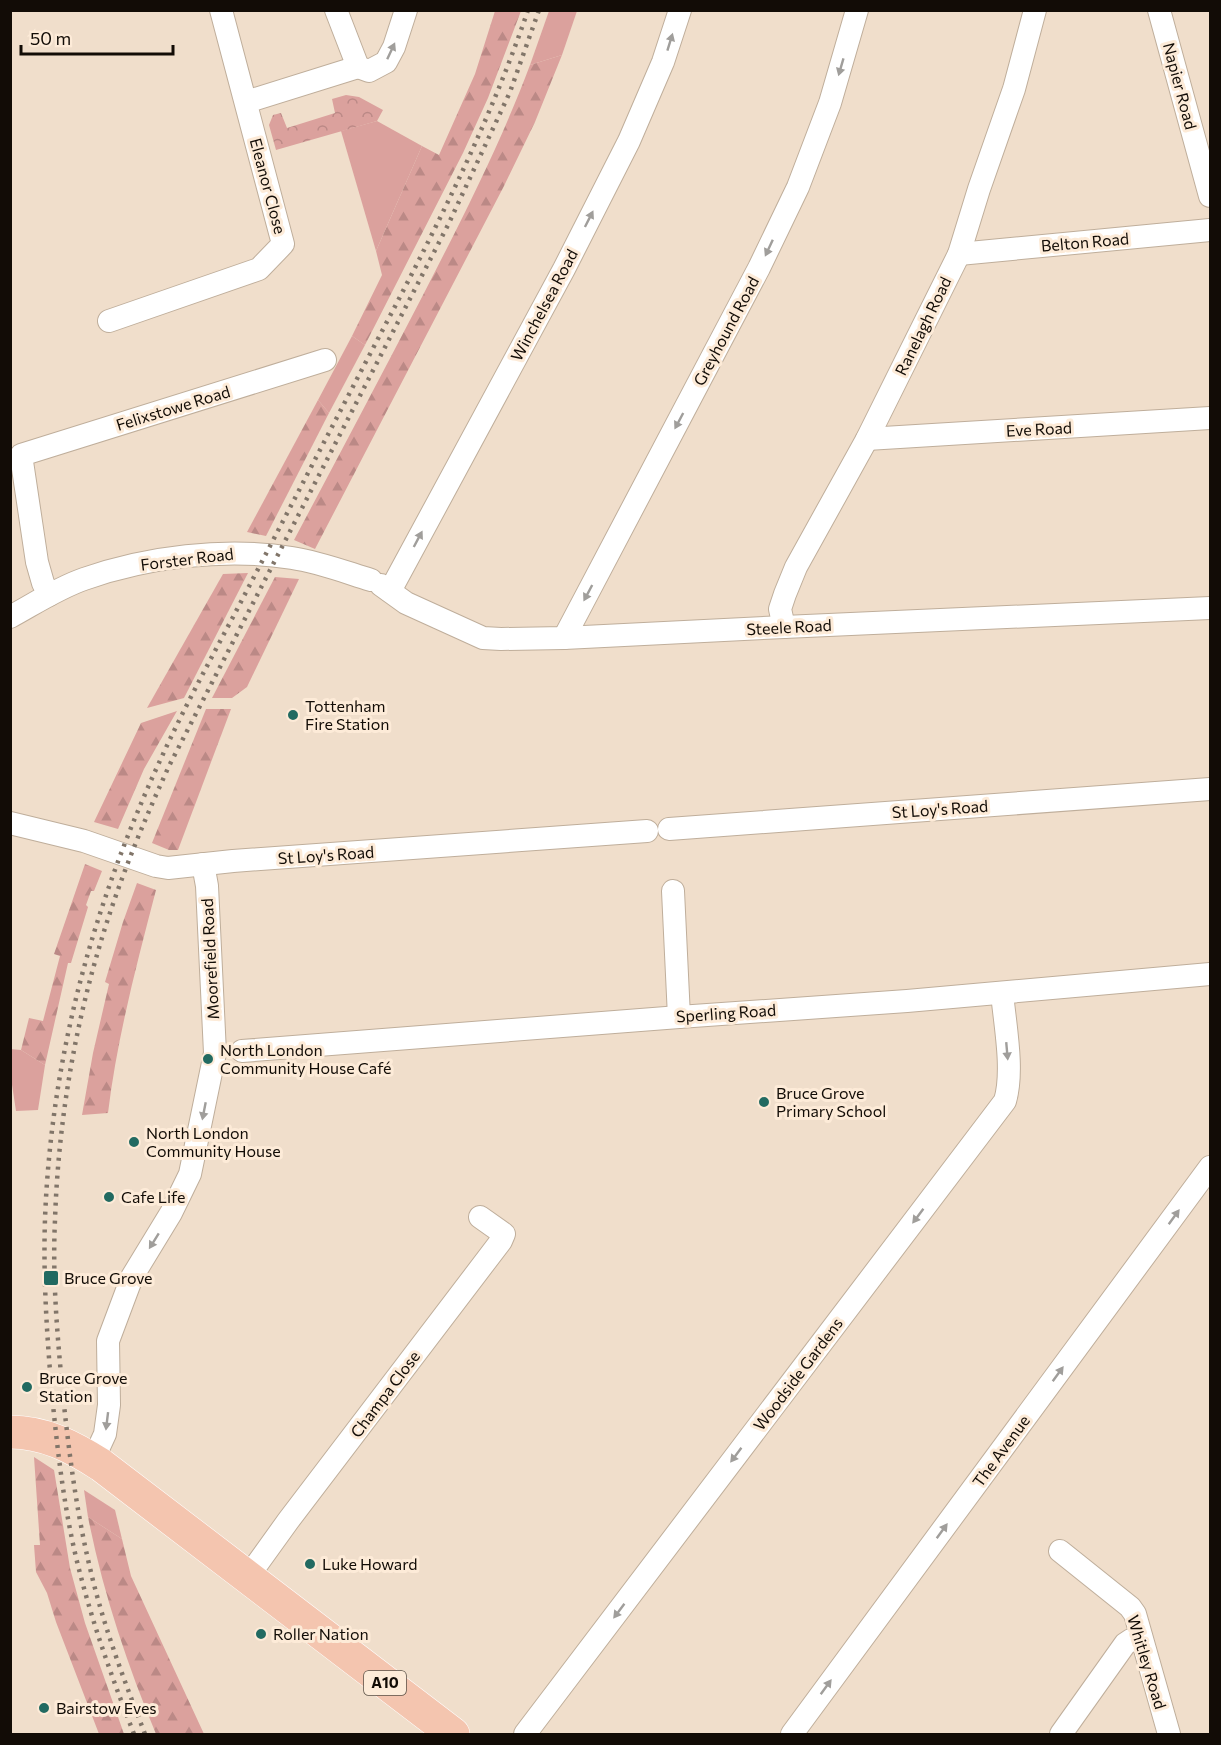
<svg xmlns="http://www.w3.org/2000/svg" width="1221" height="1745" viewBox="0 0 1221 1745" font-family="Commissioner,sans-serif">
<defs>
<pattern id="forest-firs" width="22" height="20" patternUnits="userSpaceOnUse" patternTransform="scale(1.5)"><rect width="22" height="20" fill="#dba19d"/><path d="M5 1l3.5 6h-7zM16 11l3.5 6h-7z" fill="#bb8986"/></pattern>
<pattern id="park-crowns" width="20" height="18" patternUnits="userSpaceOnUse" patternTransform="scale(1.5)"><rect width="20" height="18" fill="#dba19d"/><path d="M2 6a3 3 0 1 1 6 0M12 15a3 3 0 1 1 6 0" fill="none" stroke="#bb8986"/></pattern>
</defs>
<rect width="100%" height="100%" fill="#f0decb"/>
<!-- grass -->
<g fill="#dba19d">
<polygon points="549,11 577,11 562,55 530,65"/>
<polygon points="377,121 422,146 376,251 341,131"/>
<polygon points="352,336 365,345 329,413 318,400"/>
<polygon points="10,1049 21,1050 45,1065 38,1110 16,1111 11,1078"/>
<polygon points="84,1490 115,1510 122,1539 88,1517"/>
</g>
<!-- forest -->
<g fill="url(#forest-firs)">
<polygon points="495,11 521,11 488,98 463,153 365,345 352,336 382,275 376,251 422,146 439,155 475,74"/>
<path d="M562,55L535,122L504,186L315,549L294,540C337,459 380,378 422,297C461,221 500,145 530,65Z"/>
<polygon points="318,400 329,413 266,536 247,532"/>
<polygon points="248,573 184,698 147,708 223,574"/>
<polygon points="275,577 299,579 247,687 232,698 212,698"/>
<polygon points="206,709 231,709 178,850 169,850 152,843"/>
<polygon points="177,711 144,769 118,829 94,822 141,723"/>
<polygon points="85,864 102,871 94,891 91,891 86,905 88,907 71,963 68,963 45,1065 21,1050 29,1018 43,1021 60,956 54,954"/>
<path d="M137,883L156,890C137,963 117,1038 108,1113L82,1115L93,1053L109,984L105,982L123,922Z"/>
<polygon points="34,1457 54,1470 70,1568 85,1623 124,1734 99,1734 56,1622 47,1593 36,1572 34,1545 40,1545"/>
<path d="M88,1517L122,1539L131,1576L204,1734H156C127,1664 103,1593 88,1517Z"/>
</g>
<!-- park -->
<polygon fill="url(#park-crowns)" points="346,95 359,97 383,110 377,121 276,150 269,125 273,115 281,113 287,128 335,113 332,99"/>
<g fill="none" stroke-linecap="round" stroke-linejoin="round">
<defs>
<g id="street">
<polyline points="336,10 358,67 369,71 386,62 394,47 406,10"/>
<polyline points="1159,10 1210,196"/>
<polyline points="246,102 358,67"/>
<polyline points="959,254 1210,230"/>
<polyline points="109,321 259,269 283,244 221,10"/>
<polyline points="867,439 1210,418"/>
<polyline points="381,585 406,603 483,638 501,639 564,638 784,627 1210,608"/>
<polyline points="390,591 564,269 629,141 663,62 680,10"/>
<polyline points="49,595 43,583 37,562 21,455 325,360"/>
<path d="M10,617C34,604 58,588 84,579C146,557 226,547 292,558C319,562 345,572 371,580"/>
<polyline points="784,627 780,609 785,594 796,567 867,439 959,254 979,189 1014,89 1035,10"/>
<polyline points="564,638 759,268 798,187 830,103 857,10"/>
<polyline points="10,823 84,841 156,866 168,868 233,861 647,831"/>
<polyline points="669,829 1210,789"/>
<polyline points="673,891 679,1017"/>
<polyline points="242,1051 679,1017 907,1001 1210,974"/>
<polyline points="93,1460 105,1434 109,1405 108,1341 132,1277 171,1213 190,1174 215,1053 207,886 203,864"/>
<polyline points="1060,1551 1130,1607 1135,1614 1169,1734"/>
<polyline points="247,1578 288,1521 501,1241 504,1234 480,1217"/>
<path d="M525,1734L1005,1101C1014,1071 1005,1025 1002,993"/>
<polyline points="792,1734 1210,1167"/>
<polyline points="1061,1734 1125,1644 1131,1640 1141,1637"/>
</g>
<path id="highway" d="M10,1432C45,1432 73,1447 101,1465L453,1734"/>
</defs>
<!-- street casing -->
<use href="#street" stroke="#bfae9b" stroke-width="24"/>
<!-- highway casing -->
<use href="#highway" stroke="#fff" stroke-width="34"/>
<!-- street -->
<use href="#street" stroke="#fff" stroke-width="22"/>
<!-- highway -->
<use href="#highway" stroke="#f4c5af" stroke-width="33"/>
<!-- rail -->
<g stroke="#817569" stroke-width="4.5" stroke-dasharray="3 6" stroke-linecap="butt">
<path d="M134,1734C114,1683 95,1631 81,1577C65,1518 58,1455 52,1395C47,1337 43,1277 45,1219C51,1060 92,909 158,765C181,714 207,666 233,617C279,529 324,442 370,354C429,242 487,131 528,10"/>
<path d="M145,1734C124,1680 103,1625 90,1568C77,1514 70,1460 64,1405C58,1344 52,1281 55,1220C58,1128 73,1035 99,948C117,886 142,825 169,766L448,225L510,92L539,10"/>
</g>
</g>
<!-- one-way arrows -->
<defs><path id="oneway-solid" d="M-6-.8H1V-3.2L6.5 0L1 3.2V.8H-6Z" transform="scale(1.5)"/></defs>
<g fill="#a09e9b">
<use href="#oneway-solid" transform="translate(670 42) rotate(-73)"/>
<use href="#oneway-solid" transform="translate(391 51) rotate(-65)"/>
<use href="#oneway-solid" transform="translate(841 67) rotate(106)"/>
<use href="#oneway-solid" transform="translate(589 219) rotate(-63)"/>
<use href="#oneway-solid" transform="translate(769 248) rotate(115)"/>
<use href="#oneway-solid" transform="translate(679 421) rotate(118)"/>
<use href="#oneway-solid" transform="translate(418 539) rotate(-62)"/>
<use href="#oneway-solid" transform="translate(588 593) rotate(118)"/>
<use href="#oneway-solid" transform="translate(1007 1051) rotate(85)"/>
<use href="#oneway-solid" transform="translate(204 1111) rotate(101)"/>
<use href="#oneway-solid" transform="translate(918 1216) rotate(127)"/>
<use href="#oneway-solid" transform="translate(1174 1217) rotate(-54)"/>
<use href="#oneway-solid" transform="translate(154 1241) rotate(122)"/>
<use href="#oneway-solid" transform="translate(1058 1374) rotate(-54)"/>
<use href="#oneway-solid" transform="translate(107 1421) rotate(97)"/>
<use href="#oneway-solid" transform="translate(736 1455) rotate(127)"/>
<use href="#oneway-solid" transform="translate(942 1531) rotate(-54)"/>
<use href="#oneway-solid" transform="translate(619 1611) rotate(127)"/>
<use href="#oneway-solid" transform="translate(826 1687) rotate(-54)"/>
</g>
<!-- markers -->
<g fill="#226a61" stroke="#fdebd8" stroke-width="2">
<circle cx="293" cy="715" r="6"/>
<circle cx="208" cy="1059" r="6"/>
<circle cx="764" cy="1102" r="6"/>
<circle cx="134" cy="1142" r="6"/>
<circle cx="109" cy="1197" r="6"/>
<rect x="43" y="1270" width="16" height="16" rx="3"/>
<circle cx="27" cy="1387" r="6"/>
<circle cx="310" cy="1564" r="6"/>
<circle cx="261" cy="1634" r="6"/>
<circle cx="44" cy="1708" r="6"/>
</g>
<g text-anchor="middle" stroke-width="6" stroke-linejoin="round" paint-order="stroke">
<!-- shield labels -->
<rect fill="#fdebd8" stroke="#584f45" stroke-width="1.5" x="364" y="1671" width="42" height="24" rx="4.5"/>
<g font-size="15" font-weight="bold" fill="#120c06">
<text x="385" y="1688">A10</text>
</g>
<!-- street labels -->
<g font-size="16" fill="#120c06" stroke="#fdebd8">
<text transform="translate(1180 86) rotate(75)" y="6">Napier Road</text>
<text transform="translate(268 186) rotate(75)" y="6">Eleanor Close</text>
<text transform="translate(1085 242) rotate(-5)" y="6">Belton Road</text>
<text transform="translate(544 305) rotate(-62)" y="6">Winchelsea Road</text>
<text transform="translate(923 326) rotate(-64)" y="6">Ranelagh Road</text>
<text transform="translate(726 331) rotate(-62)" y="6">Greyhound Road</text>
<text transform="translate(173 408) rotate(-17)" y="6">Felixstowe Road</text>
<text transform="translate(1039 429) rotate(-3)" y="6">Eve Road</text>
<text transform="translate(187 559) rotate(-7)" y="6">Forster Road</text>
<text transform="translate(789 627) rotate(-3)" y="6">Steele Road</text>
<text transform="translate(940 809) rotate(-4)" y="6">St Loy's Road</text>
<text transform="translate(326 855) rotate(-4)" y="6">St Loy's Road</text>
<text transform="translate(210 959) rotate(-93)" y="6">Moorefield Road</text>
<text transform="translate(726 1013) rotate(-4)" y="6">Sperling Road</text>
<text transform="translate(798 1374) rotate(-53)" y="6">Woodside Gardens</text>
<text transform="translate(385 1394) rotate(-53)" y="6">Champa Close</text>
<text transform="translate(1001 1451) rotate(-54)" y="6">The Avenue</text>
<text transform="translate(1147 1662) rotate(73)" y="6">Whitley Road</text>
</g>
<!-- poi labels -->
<g font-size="16" fill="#120c06" stroke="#fdebd8" text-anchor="start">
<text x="305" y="712">Tottenham<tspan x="305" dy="18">Fire Station</tspan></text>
<text x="220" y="1056">North London<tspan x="220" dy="18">Community House Café</tspan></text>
<text x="776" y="1099">Bruce Grove<tspan x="776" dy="18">Primary School</tspan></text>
<text x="146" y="1139">North London<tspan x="146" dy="18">Community House</tspan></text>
<text x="121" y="1203">Cafe Life</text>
<text x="64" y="1284">Bruce Grove</text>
<text x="39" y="1384">Bruce Grove<tspan x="39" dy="18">Station</tspan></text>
<text x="322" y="1570">Luke Howard</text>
<text x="273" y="1640">Roller Nation</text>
<text x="56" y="1714">Bairstow Eves</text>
</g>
</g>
<!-- border -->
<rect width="1221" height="1745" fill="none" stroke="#120c06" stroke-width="24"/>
<!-- scale -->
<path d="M21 45v9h152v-9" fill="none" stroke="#120c06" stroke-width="3"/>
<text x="30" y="45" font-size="18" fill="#120c06" stroke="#fdebd8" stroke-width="4.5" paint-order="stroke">50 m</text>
</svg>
